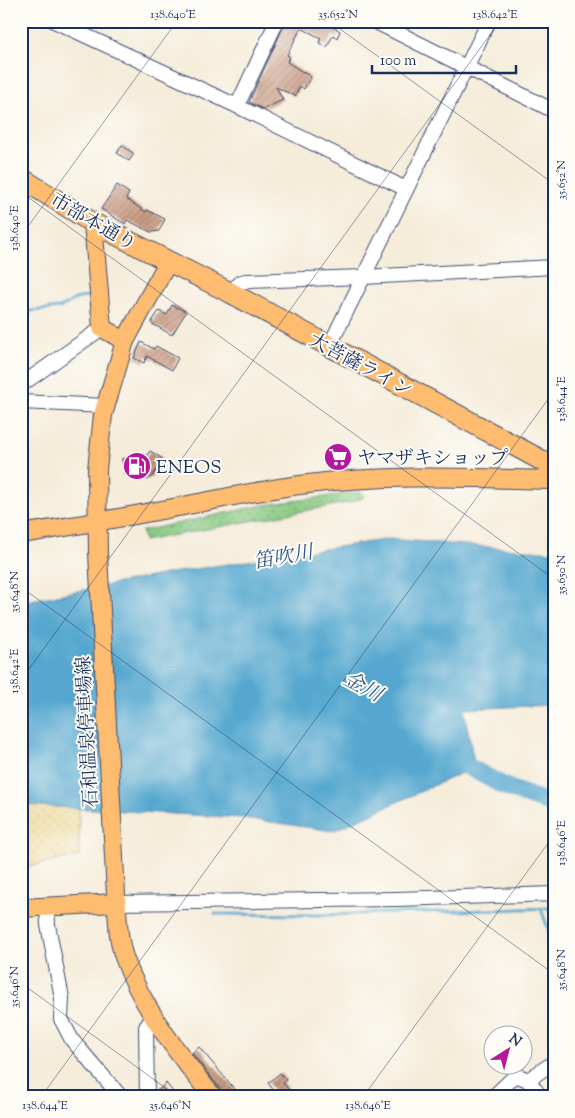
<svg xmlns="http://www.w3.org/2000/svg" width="575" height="1118" viewBox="0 0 575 1118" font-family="'Sorts Mill Goudy','Noto Serif JP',serif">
<defs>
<pattern id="grass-dots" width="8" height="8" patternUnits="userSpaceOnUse" patternTransform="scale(1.25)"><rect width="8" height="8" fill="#88c982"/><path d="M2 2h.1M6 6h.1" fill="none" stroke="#6ea46e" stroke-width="1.8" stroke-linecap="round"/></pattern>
<pattern id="sand-dots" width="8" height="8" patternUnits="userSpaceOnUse" patternTransform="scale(1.25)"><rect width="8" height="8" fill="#eeda9e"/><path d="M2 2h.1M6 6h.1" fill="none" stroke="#ccbb8a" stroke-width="1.8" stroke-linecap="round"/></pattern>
<pattern id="building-hatch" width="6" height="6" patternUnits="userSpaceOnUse" patternTransform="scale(1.25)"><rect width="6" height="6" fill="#c99980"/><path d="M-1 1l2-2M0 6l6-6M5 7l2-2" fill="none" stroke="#a27d6c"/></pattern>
</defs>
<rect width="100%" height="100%" fill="#fdfcf7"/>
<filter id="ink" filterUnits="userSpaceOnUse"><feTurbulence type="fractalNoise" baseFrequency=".02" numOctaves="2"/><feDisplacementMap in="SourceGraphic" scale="10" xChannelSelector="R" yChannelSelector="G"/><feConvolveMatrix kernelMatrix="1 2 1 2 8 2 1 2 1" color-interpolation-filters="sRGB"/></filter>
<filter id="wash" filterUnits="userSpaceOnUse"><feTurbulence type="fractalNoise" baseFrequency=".0096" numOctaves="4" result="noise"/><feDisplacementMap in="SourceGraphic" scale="20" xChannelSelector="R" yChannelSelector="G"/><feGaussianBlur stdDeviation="1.12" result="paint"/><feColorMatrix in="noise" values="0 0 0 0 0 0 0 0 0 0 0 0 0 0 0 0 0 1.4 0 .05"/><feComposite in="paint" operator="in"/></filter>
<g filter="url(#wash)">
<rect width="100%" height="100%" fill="#f5ecd9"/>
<!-- grass -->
<polygon fill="url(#grass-dots)" stroke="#527c70" points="360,492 365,495 363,498 352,502 144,541 142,531 263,505"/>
<!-- sand -->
<polygon fill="url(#sand-dots)" stroke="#84847e" points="78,646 79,856 21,868 21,656"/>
<!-- water -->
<polygon fill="#54a7cf" stroke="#386b96" points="389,539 554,552 554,705 464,709 475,767 333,831 243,818 21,805 21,602 176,572"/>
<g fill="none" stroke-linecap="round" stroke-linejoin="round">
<!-- stream -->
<g stroke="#54a7cf" stroke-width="3">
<polyline points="21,312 60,308 75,299 95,295"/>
<polyline points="541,909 554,945"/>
<polyline points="215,914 320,915 554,908"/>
</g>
<!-- river -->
<polyline stroke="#54a7cf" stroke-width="18" points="450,757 508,788 554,805"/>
</g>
<g id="blocks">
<!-- building -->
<g fill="url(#building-hatch)">
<polygon points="286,21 334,21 332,26 340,31 337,38 333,35 327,47 319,43 321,38 301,28 287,55 290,57 287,62 311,77 304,89 300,86 295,96 276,87 283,100 263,109 249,102"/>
<polygon points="122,145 134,154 129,161 117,153"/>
<polygon points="117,185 129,193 126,199 146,212 147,210 165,219 159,231 151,232 127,220 125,224 101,209"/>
<polygon points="172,305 186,312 172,335 151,323 159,311 167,315"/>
<polygon points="141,342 154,349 156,346 178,358 172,370 147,356 144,363 134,358"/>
<polygon points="150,451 163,459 153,476 147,480 145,473 124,474 122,459 146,457"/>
<polygon points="199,1047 231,1085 242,1097 223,1097 221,1090 192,1053"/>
<polygon points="280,1073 286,1080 283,1083 289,1090 279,1097 268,1083"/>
<polygon points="166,1083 177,1097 158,1097 156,1094 156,1092"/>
</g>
</g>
</g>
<g filter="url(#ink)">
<use href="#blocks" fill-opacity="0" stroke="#3c4b70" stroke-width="1"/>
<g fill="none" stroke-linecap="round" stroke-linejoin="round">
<defs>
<g id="minor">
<polyline points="54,21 237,106 406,189"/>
<polyline points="374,21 554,111"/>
<polyline points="237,106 277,21"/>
<polyline points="231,293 239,283 245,281 363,277 554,267"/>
<polyline points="329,347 489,21"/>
<polyline points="21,385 102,328"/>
<polyline points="21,402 106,406"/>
<polyline points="116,903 396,899 554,894"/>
<polyline points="47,906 48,925 62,998 61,1019 72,1040 121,1097"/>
<polyline points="528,1080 554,1062"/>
<polyline points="147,1097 146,1027 154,1016"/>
<polyline points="493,1097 516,1075 528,1080 541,1097"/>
</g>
<g id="major">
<polyline points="93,223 102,328 125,341"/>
<path d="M168,262L125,341L103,415L97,469L98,554L116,895C118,916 117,937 124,957C142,1008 179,1055 213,1097"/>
<path d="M21,534C74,526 126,517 178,507C221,499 264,489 308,484C390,474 471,478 554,480"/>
<polyline points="21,908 116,903"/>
</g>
<polyline id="highway" points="21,178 93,223 231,293 554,467"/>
</defs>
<!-- minor casing -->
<use href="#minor" stroke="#3c4b70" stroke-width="16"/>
<!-- major casing -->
<use href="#major" stroke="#3c4b70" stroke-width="20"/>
<!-- highway casing -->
<use href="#highway" stroke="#3c4b70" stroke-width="22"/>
<!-- minor -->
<use href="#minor" stroke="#fff" stroke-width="14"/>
<!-- major -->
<use href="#major" stroke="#fdbc70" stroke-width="18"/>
<!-- highway -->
<use href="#highway" stroke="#fdbc70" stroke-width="20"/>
</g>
</g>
<!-- ticks -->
<path fill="none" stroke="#1b2f5e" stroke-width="1" stroke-opacity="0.45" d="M329,21L554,184M21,192L554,579M21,236L177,21M21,587L554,974M21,680L500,21M21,983L178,1097M41,1097L554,391M363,1097L554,835"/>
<!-- icons -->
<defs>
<symbol id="supermarket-disc" viewBox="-11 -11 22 22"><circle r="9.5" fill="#b5179e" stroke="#fdfcf7"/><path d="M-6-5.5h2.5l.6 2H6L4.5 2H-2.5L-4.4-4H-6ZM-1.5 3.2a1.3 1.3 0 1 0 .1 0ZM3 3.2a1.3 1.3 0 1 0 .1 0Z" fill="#fff"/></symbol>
<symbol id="fuel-disc" viewBox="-11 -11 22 22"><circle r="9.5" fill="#b5179e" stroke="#fdfcf7"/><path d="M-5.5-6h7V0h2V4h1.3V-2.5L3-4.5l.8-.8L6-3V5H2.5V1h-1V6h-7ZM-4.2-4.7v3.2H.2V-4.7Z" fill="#fff"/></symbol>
</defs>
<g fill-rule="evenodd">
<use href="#supermarket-disc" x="322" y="441" width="32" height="32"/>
<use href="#fuel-disc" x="121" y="450" width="32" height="32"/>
</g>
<g text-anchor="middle" stroke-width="4" stroke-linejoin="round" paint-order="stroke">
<!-- street labels -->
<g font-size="19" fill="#1b2f5e" stroke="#fdfcf7">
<text transform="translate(94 221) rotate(30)" y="7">市部本通り</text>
<text transform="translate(361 364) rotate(28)" y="7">大菩薩ライン</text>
<text transform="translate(86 732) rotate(-93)" y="7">石和温泉停車場線</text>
</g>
<!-- poi labels -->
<g font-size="19" fill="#1b2f5e" stroke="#fdfcf7" text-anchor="start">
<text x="357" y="464">ヤマザキショップ</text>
<text x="156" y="473">ENEOS</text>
</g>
<!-- water labels -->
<g font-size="20" font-style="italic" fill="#2f5986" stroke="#fdfcf7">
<text transform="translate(283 556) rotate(-10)" y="7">笛吹川</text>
<text transform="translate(363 686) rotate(28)" y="7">金川</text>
</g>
</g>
<!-- margin -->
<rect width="575" height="1118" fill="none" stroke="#fdfcf7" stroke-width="55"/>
<!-- north arrow -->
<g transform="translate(508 1050) rotate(36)"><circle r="24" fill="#fdfcf7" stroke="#a3aaba"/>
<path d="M0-4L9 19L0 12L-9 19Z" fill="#b5179e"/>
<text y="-8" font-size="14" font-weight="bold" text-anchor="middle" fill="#1b2f5e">N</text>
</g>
<!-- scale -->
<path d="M372 65v8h144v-8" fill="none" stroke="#1b2f5e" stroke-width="2.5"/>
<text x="380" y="65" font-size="15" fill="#1b2f5e" stroke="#fdfcf7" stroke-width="4" paint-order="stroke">100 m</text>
<rect x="28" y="28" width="520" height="1062" fill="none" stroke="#1b2f5e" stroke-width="2"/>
<g font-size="12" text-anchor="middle" fill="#1b2f5e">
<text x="173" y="18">138.640°E</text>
<text x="338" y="18">35.652°N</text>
<text x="495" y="18">138.642°E</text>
<text transform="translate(561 180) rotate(-90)" y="4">35.652°N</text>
<text transform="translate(14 228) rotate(-90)" y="4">138.640°E</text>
<text transform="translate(561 399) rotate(-90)" y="4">138.644°E</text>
<text transform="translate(561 575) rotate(-90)" y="4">35.650°N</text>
<text transform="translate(14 592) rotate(-90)" y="4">35.648°N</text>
<text transform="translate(14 671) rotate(-90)" y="4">138.642°E</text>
<text transform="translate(561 843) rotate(-90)" y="4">138.646°E</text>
<text transform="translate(561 970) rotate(-90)" y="4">35.648°N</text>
<text transform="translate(14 987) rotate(-90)" y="4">35.646°N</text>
<text x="45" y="1109">138.644°E</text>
<text x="170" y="1109">35.646°N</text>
<text x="368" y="1109">138.646°E</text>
</g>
</svg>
